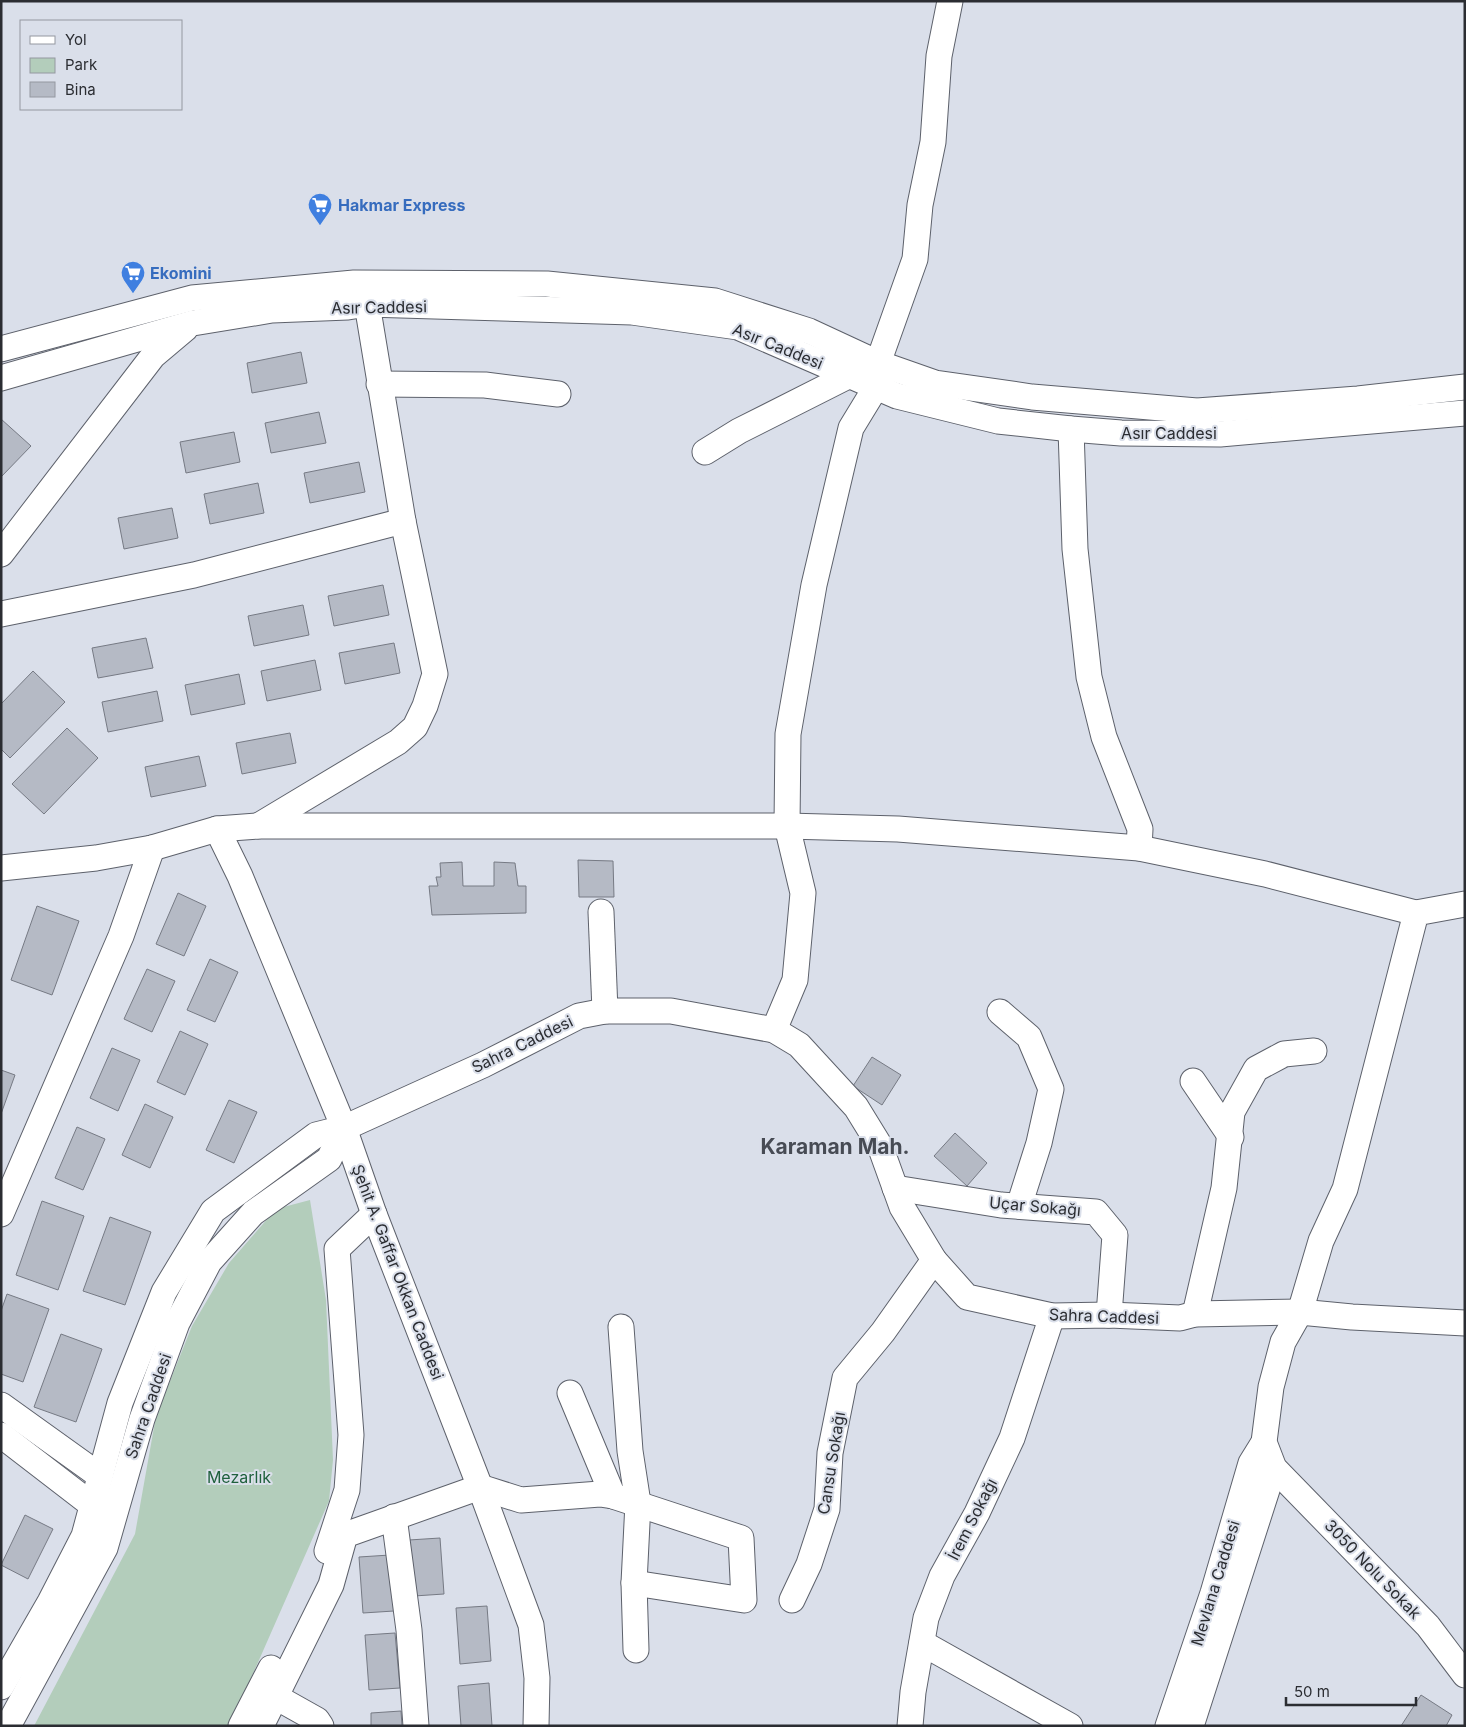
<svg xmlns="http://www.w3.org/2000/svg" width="1466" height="1727" viewBox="0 0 1466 1727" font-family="Inter,sans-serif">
<rect width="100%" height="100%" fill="#dadfea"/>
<!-- green -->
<polygon fill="#b3cdbb" points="310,1200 326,1300 333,1460 329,1501 230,1726 34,1726 135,1534 156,1416 192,1326 229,1263 276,1209"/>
<!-- building -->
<g fill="#b5bac5" stroke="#767a84">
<polygon points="301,352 307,383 252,393 247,363"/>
<polygon points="319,412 326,443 271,453 265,423"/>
<polygon points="1,419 31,446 1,477"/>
<polygon points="234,432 240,462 186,473 180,442"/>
<polygon points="359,462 365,492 310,503 304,473"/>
<polygon points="258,483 264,513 210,524 204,494"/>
<polygon points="172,508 178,538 124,549 118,518"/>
<polygon points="383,585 389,615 334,626 328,596"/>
<polygon points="303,605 309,635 254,646 248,616"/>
<polygon points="146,638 153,668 98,678 92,648"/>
<polygon points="394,643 400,673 345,684 339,653"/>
<polygon points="315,660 321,690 267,701 261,671"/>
<polygon points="33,671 65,702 10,758 1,749 1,704"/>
<polygon points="239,674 245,704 191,715 185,685"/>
<polygon points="157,691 163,721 108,732 102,702"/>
<polygon points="67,728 98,758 44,814 12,784"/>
<polygon points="290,733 296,763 242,774 236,743"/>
<polygon points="199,756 206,786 151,797 145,767"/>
<polygon points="578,860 613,861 614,897 579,897"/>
<polygon points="462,862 463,886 494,886 494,862 515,863 518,886 526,886 526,913 432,915 429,886 438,886 436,877 441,877 440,863"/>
<polygon points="178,893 206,906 184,956 156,944"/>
<polygon points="37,906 79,921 52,995 11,980"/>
<polygon points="210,959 238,972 215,1022 187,1010"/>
<polygon points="147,969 175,981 152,1032 124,1019"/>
<polygon points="180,1031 208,1044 185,1095 157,1082"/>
<polygon points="112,1048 140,1060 118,1111 90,1098"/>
<polygon points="872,1057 901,1075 882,1105 853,1086"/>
<polygon points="1,1070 15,1075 1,1114"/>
<polygon points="229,1100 257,1112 234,1163 206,1150"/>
<polygon points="145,1104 173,1117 150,1168 122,1155"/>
<polygon points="77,1127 105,1139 83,1190 55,1178"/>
<polygon points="955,1133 987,1163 967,1186 934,1156"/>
<polygon points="42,1201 84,1216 58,1290 16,1275"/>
<polygon points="110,1217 151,1232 125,1305 83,1291"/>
<polygon points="7,1294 49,1309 23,1382 1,1374 1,1311"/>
<polygon points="61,1334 102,1349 76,1422 34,1407"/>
<polygon points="25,1515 53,1529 28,1579 1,1565"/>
<polygon points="440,1538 444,1594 414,1596 409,1540"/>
<polygon points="390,1555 394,1611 363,1613 359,1557"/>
<polygon points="487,1606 491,1661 460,1664 456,1608"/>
<polygon points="395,1633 400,1688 369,1690 365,1635"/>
<polygon points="489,1683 492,1726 461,1726 458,1686"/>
<polygon points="1421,1695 1452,1715 1446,1726 1401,1726"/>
<polygon points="401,1711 402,1726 371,1726 371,1713"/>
</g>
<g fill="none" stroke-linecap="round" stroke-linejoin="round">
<defs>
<g id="minor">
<polyline points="1,349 192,298 354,283 547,284 715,301 809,331 878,363 935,383 1032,397 1197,411 1358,399 1465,387"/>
<polyline points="1,378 193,323 272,310 348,307 367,304 632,312 738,327 897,396 998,421 1071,429 1121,433 1220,434 1465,413"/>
<polyline points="379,384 485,385 558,394"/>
<polyline points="1071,429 1075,549 1089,677 1104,737 1140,829 1139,848"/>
<polyline points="705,452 739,431 850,375"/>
<polyline points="1,554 153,356 185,329"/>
<polyline points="1,614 194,575 403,521"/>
<polyline points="258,826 398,742 415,727 425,706 435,674 403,521 367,304"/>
<polyline points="217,829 240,876 344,1128 374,1214 480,1487 531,1625 537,1678 536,1726"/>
<polyline points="1,868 96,858 152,848 217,829 258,826 787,826 898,829 1139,848 1265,874 1416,913"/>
<polyline points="1465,904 1416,913 1345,1189 1321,1241 1300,1312 1283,1342 1271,1387 1264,1442 1274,1468 1428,1626 1465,1675"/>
<polyline points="601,912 605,1011"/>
<polyline points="1000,1012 1029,1037 1051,1089 1039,1143 1019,1206"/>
<polyline points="774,1030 795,980 803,893 787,826 788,734 814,585 851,428 876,387 878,363 915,259 920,205 933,142 939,56 950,1"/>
<polyline points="1193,1081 1231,1137"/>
<polyline points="895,1188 1001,1205 1096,1212 1115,1235 1109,1315"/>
<polyline points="1,1214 121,936 152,848"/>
<polyline points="1195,1314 1224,1188 1232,1112 1256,1069 1284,1054 1314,1051"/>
<polyline points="621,1327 630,1451 638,1503 634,1583 636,1650"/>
<polyline points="570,1393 613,1496"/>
<polyline points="1,1405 100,1476"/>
<polyline points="1,1435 92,1505"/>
<polyline points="394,1517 409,1630 416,1726"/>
<polyline points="327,1551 347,1490 351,1435 337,1249 374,1214"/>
<polyline points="792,1600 809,1564 827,1509 830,1453 845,1378 883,1332 934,1260"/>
<polyline points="922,1643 1070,1726"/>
<polyline points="1,1687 50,1602 84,1536 120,1403 164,1292 213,1211 316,1135 344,1128 483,1065 579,1016 605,1011 671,1011 774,1030 799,1045 856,1107 880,1146 902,1207 934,1260 967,1297 1052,1316 1109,1315 1180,1318 1195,1314 1300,1312 1352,1317 1465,1323"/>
<polyline points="276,1697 317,1720 321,1726"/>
<polyline points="8,1726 105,1548 142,1419 177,1323 209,1262 253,1213 329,1159 344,1128"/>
<polyline points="241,1726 271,1668"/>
<polyline points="261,1726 331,1585 345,1535 480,1487 521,1500 600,1494 613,1496 741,1538 744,1600 634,1583"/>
<polyline points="910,1726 913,1692 926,1618 942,1576 977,1513 1012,1438 1052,1316"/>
<polyline points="1168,1726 1213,1593 1251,1463 1264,1442"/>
<polyline points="1191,1726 1274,1468"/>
</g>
</defs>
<!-- minor casing -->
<use href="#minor" stroke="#5d616b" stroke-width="27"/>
<!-- minor -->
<use href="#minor" stroke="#fff" stroke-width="25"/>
</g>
<!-- icons -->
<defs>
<symbol id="supermarket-pin" viewBox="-11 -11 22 30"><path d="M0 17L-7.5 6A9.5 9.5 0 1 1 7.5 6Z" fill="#3f7fe0" stroke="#dadfea"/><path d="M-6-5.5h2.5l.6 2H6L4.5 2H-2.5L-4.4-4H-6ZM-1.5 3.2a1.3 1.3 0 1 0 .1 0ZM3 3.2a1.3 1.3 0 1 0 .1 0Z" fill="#fff"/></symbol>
</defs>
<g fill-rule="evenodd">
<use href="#supermarket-pin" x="306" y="191" width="28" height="38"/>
<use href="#supermarket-pin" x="119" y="259" width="28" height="38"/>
</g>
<g text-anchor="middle" stroke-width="4" stroke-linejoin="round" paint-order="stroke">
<!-- shop labels -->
<g font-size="16" font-weight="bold" fill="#366cbe" stroke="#dadfea" text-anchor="start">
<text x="338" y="211">Hakmar Express</text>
<text x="150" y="279">Ekomini</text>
</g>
<!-- street labels -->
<g font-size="16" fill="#2b2d32" stroke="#dadfea">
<text transform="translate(379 307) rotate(-1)" y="6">Asır Caddesi</text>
<text transform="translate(778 346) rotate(22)" y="6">Asır Caddesi</text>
<text x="1169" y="439">Asır Caddesi</text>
<text transform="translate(522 1044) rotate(-26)" y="6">Sahra Caddesi</text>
<text transform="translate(1035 1206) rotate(5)" y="6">Uçar Sokağı</text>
<text transform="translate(398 1272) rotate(69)" y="6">Şehit A. Gaffar Okkan Caddesi</text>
<text transform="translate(1104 1316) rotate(2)" y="6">Sahra Caddesi</text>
<text transform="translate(148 1406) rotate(-71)" y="6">Sahra Caddesi</text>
<text transform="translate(831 1463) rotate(-81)" y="6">Cansu Sokağı</text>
<text transform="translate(972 1519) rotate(-63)" y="6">İrem Sokağı</text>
<text transform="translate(1373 1569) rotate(46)" y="6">3050 Nolu Sokak</text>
<text transform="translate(1215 1583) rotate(-73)" y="6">Mevlana Caddesi</text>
</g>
<!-- park labels -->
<g font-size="16" fill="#20613e" stroke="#dadfea">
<text x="239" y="1483">Mezarlık</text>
</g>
<!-- district labels -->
<g font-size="21" font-weight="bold" fill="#474b54" stroke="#dadfea">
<text x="835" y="1154">Karaman Mah.</text>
</g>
</g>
<!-- border -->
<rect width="1466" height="1727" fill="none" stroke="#2b2d32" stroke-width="5"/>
<!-- legend -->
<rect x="20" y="20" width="162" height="90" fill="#dadfea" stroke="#9498a0"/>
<rect x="30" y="36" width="25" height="8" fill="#ffffff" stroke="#9498a0"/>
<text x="65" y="45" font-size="15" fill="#2b2d32">Yol</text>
<rect x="30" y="58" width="25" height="15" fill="#b3cdbb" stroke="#9498a0"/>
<text x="65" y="70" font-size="15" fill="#2b2d32">Park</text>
<rect x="30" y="82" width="25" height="15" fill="#b5bac5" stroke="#9498a0"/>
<text x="65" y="95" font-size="15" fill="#2b2d32">Bina</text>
<!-- scale -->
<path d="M1286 1697v8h130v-8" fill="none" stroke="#2b2d32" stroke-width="2.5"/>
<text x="1294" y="1697" font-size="15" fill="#2b2d32" stroke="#dadfea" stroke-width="4" paint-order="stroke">50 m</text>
</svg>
